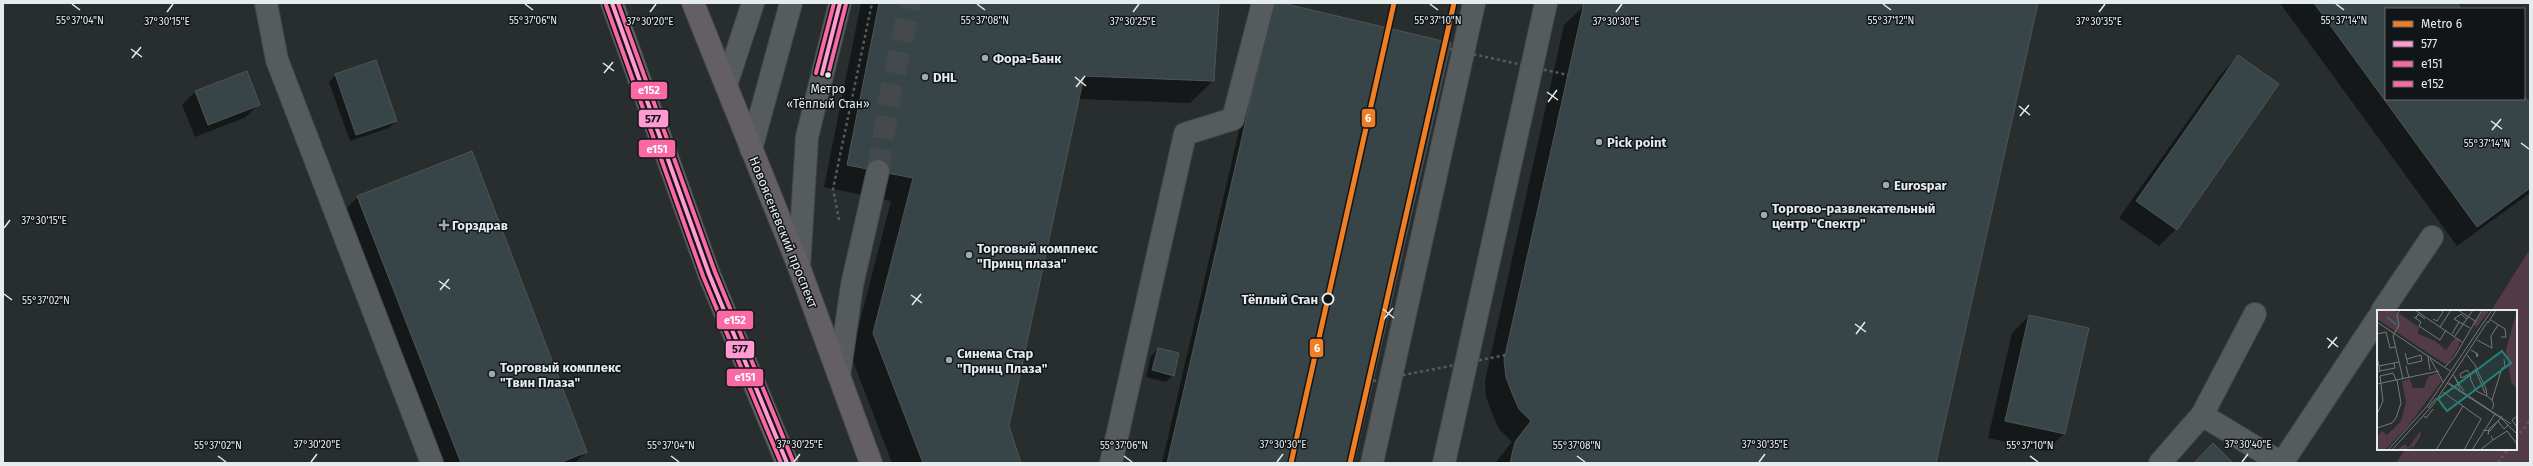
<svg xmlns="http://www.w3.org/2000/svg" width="2533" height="466" viewBox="0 0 2533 466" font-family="'Fira Sans',sans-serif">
<rect width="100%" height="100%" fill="#282d2e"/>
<!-- green -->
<polygon fill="#533a47" points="2530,249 2530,463 2396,463 2405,449 2516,449 2516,311 2491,311"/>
<!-- shadow -->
<g fill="#0007">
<polygon points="861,3 1218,3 1213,81 1190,103 1078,99 1008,426 1020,463 892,463 851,356 891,201 824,187"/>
<polygon points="1278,3 1353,463 1162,463 1267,9"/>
<polygon points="1587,3 2037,3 1935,463 1495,463 1512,442 1499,429 1492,413 1486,397 1485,381 1564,25"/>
<polygon points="2280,3 2456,3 2460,9 2386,9 2386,99 2524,99 2524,97 2530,105 2530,193 2457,246"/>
<polygon points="2238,57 2278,85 2176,229 2159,246 2119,218 2221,74"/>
<polygon points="246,73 258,105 246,117 195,137 182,105 195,92"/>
<polygon points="336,75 396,121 389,128 350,141 329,82"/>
<polygon points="358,197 586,452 575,463 433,463 338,217"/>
<polygon points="2029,316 2087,329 2064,434 2046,451 1988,438 2012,333"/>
<polygon points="1158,349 1173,375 1166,382 1146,377 1151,356"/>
</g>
<!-- building -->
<g fill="#374548" stroke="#505456">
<polygon points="879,3 1219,3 1214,81 1084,76 1009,426 1021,463 923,463 873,333 913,178 847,165"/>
<polygon points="1273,3 1282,3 1451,43 1354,463 1167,463"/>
<polygon points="1584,3 2038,3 1936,463 1510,463 1515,442 1531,421 1519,409 1512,393 1506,377 1504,360"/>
<polygon points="2314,3 2457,3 2461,9 2386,9 2386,99 2524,99 2524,96 2530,104 2530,188 2477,227"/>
<polygon points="2238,55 2279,84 2177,230 2136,201"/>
<polygon points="376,60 397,121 356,135 335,74"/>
<polygon points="247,71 260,105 208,125 195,91"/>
<polygon points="472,151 587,452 559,463 461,463 357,196"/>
<polygon points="2029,315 2089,328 2065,434 2005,421"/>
<polygon points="1158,348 1179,353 1174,376 1152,370"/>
<polygon points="2213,443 2233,463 2194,463"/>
</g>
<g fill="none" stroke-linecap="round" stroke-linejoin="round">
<!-- minor-tunnel -->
<polyline stroke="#444a4b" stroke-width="22" stroke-dasharray="22 11" stroke-linecap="butt" points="878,171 891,90 910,3"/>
<defs>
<g id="minor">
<polyline points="266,3 277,60 432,463"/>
<polyline points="726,85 753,3"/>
<polyline points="751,149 791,3"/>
<polyline points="799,267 807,137 840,3"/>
<polyline points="2382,311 2432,237"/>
<polyline points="839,376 852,285 878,171"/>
<polyline points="2202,415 2255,314"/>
<polyline points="1111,463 1185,134 1233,119 1263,3"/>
<polyline points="1372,463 1474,3"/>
<polyline points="1444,463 1546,3"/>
<polyline points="2160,463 2202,415 2281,463"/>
<polyline points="2282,463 2378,318"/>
</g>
<g id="major">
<polyline points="612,3 709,274 787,463"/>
<polyline points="693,3 799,267 871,463"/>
</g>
</defs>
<!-- minor casing -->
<use href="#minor" stroke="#434849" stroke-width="24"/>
<!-- major casing -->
<use href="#major" stroke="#434849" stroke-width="24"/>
<!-- path -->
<g stroke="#575a5b" stroke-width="2.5" stroke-dasharray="3 3" stroke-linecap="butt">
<polyline points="839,220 833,189 872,3"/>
<polyline points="2516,438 2530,421"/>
<polyline points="2498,463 2508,449"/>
</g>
<!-- minor -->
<use href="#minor" stroke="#565b5d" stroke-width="22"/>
<!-- major -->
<use href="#major" stroke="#645f65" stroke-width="22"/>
<!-- path-bridge -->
<g stroke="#575a5b" stroke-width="2.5" stroke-dasharray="3 3" stroke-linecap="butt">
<polyline points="1450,49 1568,75"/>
<polyline points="1373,381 1506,355"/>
</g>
<defs>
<g id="bus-1">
<polyline points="612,3 709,274 787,463"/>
<polyline points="822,74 840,3"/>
</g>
<g id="bus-2">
<polyline points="606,5 703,276 781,463"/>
<polyline points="828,75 846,4"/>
</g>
<g id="bus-3">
<polyline points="618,3 715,272 793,461"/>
<polyline points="816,73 834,3"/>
</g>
</defs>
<!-- bus-1 casing -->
<use href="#bus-1" stroke="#111517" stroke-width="7"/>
<!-- bus-2 casing -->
<use href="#bus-2" stroke="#111517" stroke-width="7"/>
<!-- bus-3 casing -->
<use href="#bus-3" stroke="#111517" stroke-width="7"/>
<!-- bus-1 -->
<use href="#bus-1" stroke="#ff9ad2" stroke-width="4"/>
<!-- bus-2 -->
<use href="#bus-2" stroke="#fb69a4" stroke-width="4"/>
<!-- bus-3 -->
<use href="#bus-3" stroke="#fb69a4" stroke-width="4"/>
<defs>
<g id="metro-1">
<polyline points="1291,463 1394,3"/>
<polyline points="1350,463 1454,3"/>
</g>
</defs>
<!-- metro-1 casing -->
<use href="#metro-1" stroke="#111517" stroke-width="8"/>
<!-- metro-1 -->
<use href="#metro-1" stroke="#f07e23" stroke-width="5"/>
</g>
<!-- ticks -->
<path fill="none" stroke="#e5ecee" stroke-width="1.5" d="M72,4L80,10M525,4L533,10M977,4L985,10M1430,4L1438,10M1883,4L1891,10M2336,4L2344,10M167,12L173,4M650,12L656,4M1133,12L1139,4M1616,12L1622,4M2099,12L2105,4M131,49L142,57M132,58L141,47M603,63L614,71M604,73L613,62M1075,77L1086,86M1076,87L1085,76M1547,92L1558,100M1548,102L1557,90M2019,106L2030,115M2020,116L2029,105M2491,121L2502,129M2492,130L2501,119M2521,143L2529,149M4,228L10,220M439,281L450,289M440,290L449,279M4,294L12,300M911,295L922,303M912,305L921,294M1383,309L1394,318M1384,319L1393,308M1855,324L1866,332M1856,334L1865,322M2327,338L2338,347M2328,348L2337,337M218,456L226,462M671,456L679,462M1124,456L1132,462M1577,456L1585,462M2030,456L2038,462M311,462L317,454M794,462L800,454M1277,462L1283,454M1759,462L1765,454M2242,462L2248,454"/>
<!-- markers -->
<g fill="#a3a9ab" stroke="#111517" stroke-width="1.5">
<circle cx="985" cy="58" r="4"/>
<circle cx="925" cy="77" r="4"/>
<circle cx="1599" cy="142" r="4"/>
<circle cx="1886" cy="185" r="4"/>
<circle cx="1764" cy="215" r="4"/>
<path d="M442 219h4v4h4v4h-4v4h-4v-4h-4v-4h4z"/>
<circle cx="969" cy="255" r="4"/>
<circle cx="949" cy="360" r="4"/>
<circle cx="492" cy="374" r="4"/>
</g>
<circle fill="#e5ecee" stroke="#111517" stroke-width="1.5" cx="828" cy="75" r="3.5"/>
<circle fill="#111517" stroke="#e5ecee" stroke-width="2" cx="1328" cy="299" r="5.5"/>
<g text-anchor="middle" stroke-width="3" stroke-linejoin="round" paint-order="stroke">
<!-- bus labels -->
<g font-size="12" fill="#e5ecee" stroke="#111517">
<text x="828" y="93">Метро<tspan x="828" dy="15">«Тёплый Стан»</tspan></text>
</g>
<!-- poi labels -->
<g font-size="13" font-weight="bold" fill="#e5ecee" stroke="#111517" text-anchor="start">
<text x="993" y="63">Фора-Банк</text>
<text x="933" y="82">DHL</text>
<text x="1607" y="147">Pick point</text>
<text x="1894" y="190">Eurospar</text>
<text x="1772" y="213">Торгово-развлекательный<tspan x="1772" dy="15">центр "Спектр"</tspan></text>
<text x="452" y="230">Горздрав</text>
<text x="977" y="253">Торговый комплекс<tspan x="977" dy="15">"Принц плаза"</tspan></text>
<text x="957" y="358">Синема Стар<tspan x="957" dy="15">"Принц Плаза"</tspan></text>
<text x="500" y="372">Торговый комплекс<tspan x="500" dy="15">"Твин Плаза"</tspan></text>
</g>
<!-- street labels -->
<g font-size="13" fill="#e5ecee" stroke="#111517">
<text transform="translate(784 232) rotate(68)" y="5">Новоясеневский проспект</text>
</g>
<!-- stop labels -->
<g font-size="13" font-weight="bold" fill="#e5ecee" stroke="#111517" text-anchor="end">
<text x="1318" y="304">Тёплый Стан</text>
</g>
</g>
<!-- overview -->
<g transform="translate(2377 310)">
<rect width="140" height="140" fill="#282d2e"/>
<path d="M0,0H17L49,22L42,17L41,24L58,31L69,40L78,28L82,30V36L70,55L61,49L63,47L60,49L0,9ZM106,0H113L92,27L99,16L96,14ZM140,0V79L134,72L129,40ZM61,63L64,72L31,116L8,140H0V126L5,121L10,125L24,111L29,92L25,71L33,69L36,78H47L51,67ZM44,120L43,127L47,120L35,140L36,136L30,140H19L28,134L31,138Z" fill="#533a47"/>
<path fill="none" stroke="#356574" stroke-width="2" d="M10,7L20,15"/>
<path fill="none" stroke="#74797b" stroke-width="1" d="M23,0L20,5L22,15L16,26L26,69M38,0L85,32M81,0L98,11M37,7L44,12L42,16L63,30L69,20M39,8L41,4L48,9M56,9L60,11L66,2L64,0M90,9L84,4L77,9L93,18M114,10L128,19L129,27H124M0,12L73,61M111,13L119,0M63,17L74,0M0,24L9,22L13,38L18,37M75,24L82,12M78,26L96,0M100,30L115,38L114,26L121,15M94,40L101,44L100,47L99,43M28,43L31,54L45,51L44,45L30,49M90,45L98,55L109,79L110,86L99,81L94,70L93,64L100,58M51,46L53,60M53,48L66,72M2,56L22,52M29,56L32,68M68,57L78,46L105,0M98,59L108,83M90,60L93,64L84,68L83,64ZM3,61L18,58L17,53M0,62L3,61L0,47M76,65L87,81M78,67L83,79M70,73L124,108L140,124M72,73L134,114M0,74L62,61M66,82L104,109L87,140M110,86L115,90L117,95L115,99M115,90L125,58L128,57L127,49M51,98L59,88M0,104L6,91L3,66L16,63L19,70M47,106L49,108L56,99M139,116L135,110L140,106M0,118L15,113L19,108L24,93L20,70M106,120L113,121L125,106M111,125L112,119L121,111L127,119L131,115M116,130L130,121L140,134M11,140L51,95L115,0M15,140L56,95L111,11M59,140L86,96M95,140L118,104M103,140L116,130L114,126"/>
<path fill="#24827b" fill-opacity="0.15" stroke="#24827b" stroke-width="2" d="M125,41L134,53L70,101L61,89Z"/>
<rect width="140" height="140" fill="none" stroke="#e5ecee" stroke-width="2"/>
</g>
<g font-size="10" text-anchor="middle" fill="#e5ecee" stroke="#111517" stroke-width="3" stroke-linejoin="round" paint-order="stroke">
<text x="2344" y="24">55°37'14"N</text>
<text x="80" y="24">55°37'04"N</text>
<text x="533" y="24">55°37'06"N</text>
<text x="985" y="24">55°37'08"N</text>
<text x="1438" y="24">55°37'10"N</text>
<text x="1891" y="24">55°37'12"N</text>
<text x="167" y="25">37°30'15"E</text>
<text x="650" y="25">37°30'20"E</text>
<text x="1133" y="25">37°30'25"E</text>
<text x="1616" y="25">37°30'30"E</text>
<text x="2099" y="25">37°30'35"E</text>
<text x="2487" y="147">55°37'14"N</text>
<text x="44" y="224">37°30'15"E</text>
<text x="46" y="304">55°37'02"N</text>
<text x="317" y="448">37°30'20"E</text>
<text x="800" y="448">37°30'25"E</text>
<text x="1283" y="448">37°30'30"E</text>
<text x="1765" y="448">37°30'35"E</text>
<text x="2248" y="448">37°30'40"E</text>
<text x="218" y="449">55°37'02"N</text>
<text x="671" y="449">55°37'04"N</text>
<text x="1124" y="449">55°37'06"N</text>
<text x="1577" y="449">55°37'08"N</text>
<text x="2030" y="449">55°37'10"N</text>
</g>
<g stroke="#111517" stroke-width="1.5">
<rect x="630" y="81" width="38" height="19" rx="4" fill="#fb69a4"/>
<rect x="1361" y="108" width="15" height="20" rx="4" fill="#f07e23"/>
<rect x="638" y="109" width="31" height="19" rx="4" fill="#ff9ad2"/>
<rect x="638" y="139" width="38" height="19" rx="4" fill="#fb69a4"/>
<rect x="716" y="310" width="38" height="20" rx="4" fill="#fb69a4"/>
<rect x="1309" y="338" width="15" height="20" rx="4" fill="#f07e23"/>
<rect x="725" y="340" width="30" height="19" rx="4" fill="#ff9ad2"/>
<rect x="726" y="368" width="38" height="19" rx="4" fill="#fb69a4"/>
</g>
<g font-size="11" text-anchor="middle" font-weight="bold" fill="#fff">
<text x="649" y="94">е152</text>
<text x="1368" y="122">6</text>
<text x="657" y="153">е151</text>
<text x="735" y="324">е152</text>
<text x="1317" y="352">6</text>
<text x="745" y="381">е151</text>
</g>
<g font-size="11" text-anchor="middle" font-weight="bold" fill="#111">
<text x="653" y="123">577</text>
<text x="740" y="353">577</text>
</g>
<!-- border -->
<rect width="2533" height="466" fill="none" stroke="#e5ecee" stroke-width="8"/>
<!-- legend -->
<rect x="2385" y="8" width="140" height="92" fill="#111517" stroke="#666b6d"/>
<rect x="2393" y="21" width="20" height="6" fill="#f07e23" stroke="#666b6d"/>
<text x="2421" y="28" font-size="12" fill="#e5ecee">Metro 6</text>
<rect x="2393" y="41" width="20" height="6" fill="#ff9ad2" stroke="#666b6d"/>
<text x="2421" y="48" font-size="12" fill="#e5ecee">577</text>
<rect x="2393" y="61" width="20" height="6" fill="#fb69a4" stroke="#666b6d"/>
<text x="2421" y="68" font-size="12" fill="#e5ecee">е151</text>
<rect x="2393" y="81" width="20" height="6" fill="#fb69a4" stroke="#666b6d"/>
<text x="2421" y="88" font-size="12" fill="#e5ecee">е152</text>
</svg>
